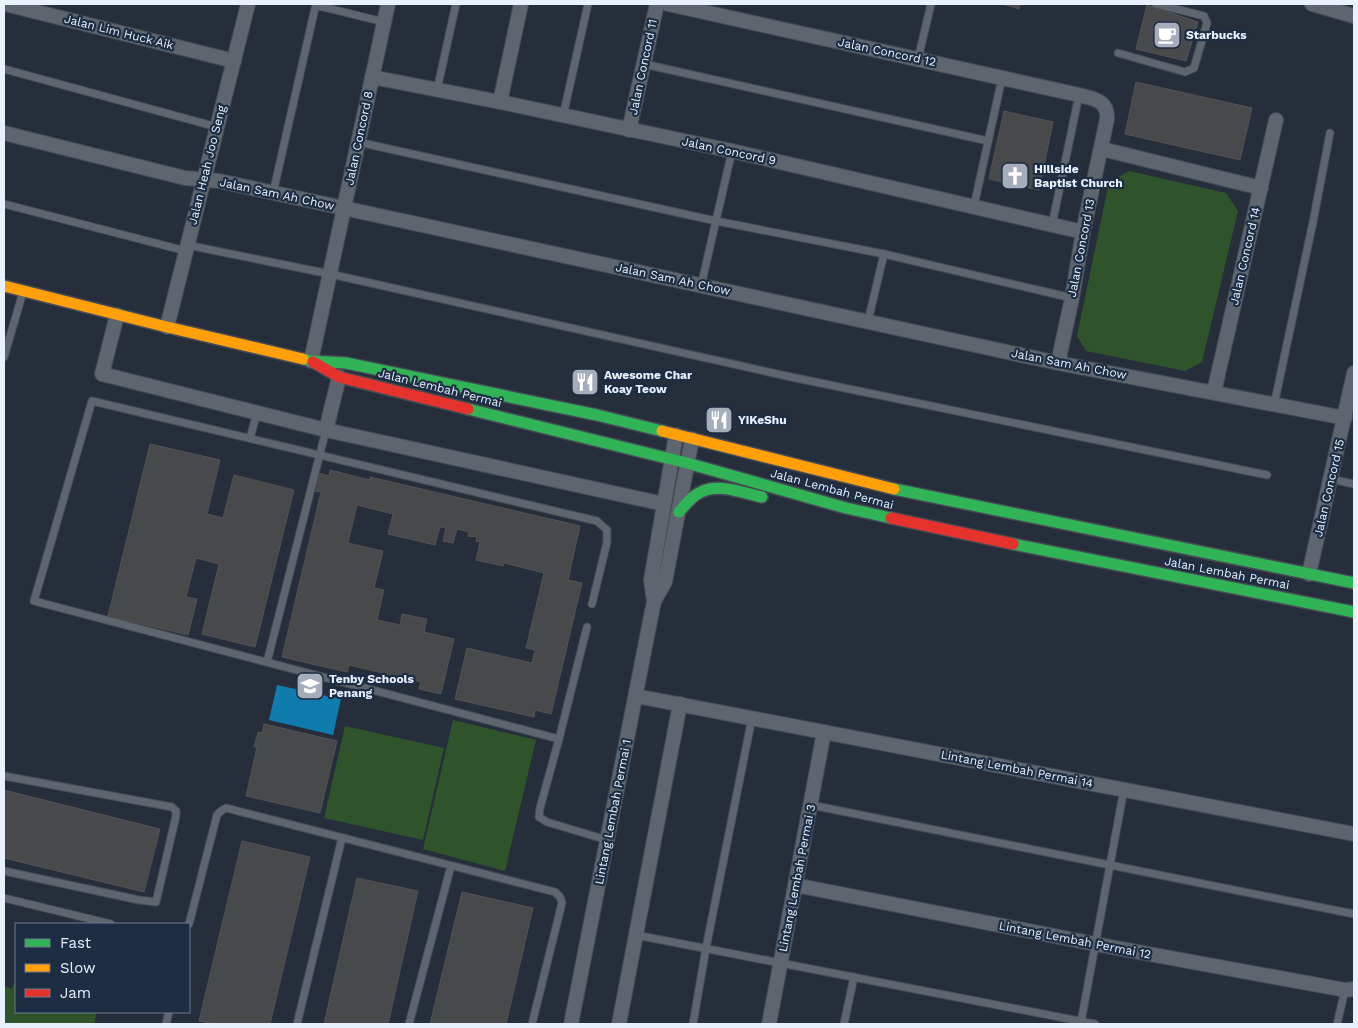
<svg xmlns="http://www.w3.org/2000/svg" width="1358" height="1028" viewBox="0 0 1358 1028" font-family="'Work Sans',sans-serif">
<rect width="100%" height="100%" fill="#262e3b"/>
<!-- green -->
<g fill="#2f532a">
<polygon points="1129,171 1226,193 1238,211 1202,362 1185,371 1086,351 1077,336 1109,182"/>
<polygon points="453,720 536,740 505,871 423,849"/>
<polygon points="345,726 444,748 423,840 324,818"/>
<polygon points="16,978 16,1012 97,1012 94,1024 4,1024 4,986 12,989"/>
</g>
<!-- water -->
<polygon fill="#0f7cad" points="277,685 341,699 333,735 269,720"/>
<!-- building -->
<g fill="#48494b" stroke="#535355">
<polygon points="1003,4 1020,4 1019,9"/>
<polygon points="1147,5 1198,22 1186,61 1136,49"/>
<polygon points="1136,82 1252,108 1240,160 1125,134"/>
<polygon points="1004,111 1053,122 1039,190 989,179"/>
<polygon points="150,444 220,460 207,514 223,518 234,475 294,490 255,647 202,634 219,564 196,558 186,597 197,599 188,635 108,616"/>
<polygon points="330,470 370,480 370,477 580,526 568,580 582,583 551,714 535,710 534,717 455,699 467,648 532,663 535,650 526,648 544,573 504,563 503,566 476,560 480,542 476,541 477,537 468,536 469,532 457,529 453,543 443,541 446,528 440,527 435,545 388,534 393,514 357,505 348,543 383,551 374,588 384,590 377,620 400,625 402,614 427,619 424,632 454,639 441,694 419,689 421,682 349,665 347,672 282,657 321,492 315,491 319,473 329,476"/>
<polygon points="264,724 337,741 320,813 246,796 257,747 254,747 258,732 262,733"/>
<polygon points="4,790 160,829 144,892 4,858"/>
<polygon points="242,841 310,857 270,1024 214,1024 199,1021"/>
<polygon points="357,878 418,891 388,1024 324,1024"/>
<polygon points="462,892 533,908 506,1024 430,1024"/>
</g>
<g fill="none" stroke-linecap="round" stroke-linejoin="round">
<defs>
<g id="lane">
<polyline points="1118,53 1185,72 1194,68 1207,23 1204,16 1156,4"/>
<polyline points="918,59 931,4"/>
<polyline points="644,64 988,141"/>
<polyline points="4,69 217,127"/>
<polyline points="437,90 456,4"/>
<polyline points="563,116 588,4"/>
<polyline points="358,142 716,221 884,254 1072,298"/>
<polyline points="273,193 315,8 319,6 384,22"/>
<polyline points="4,204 186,251"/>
<polyline points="974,206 1002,78"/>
<polyline points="1052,225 1079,95"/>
<polyline points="187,245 330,274 791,377 1267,475"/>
<polyline points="701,286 732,151"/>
<polyline points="868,321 884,254"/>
<polyline points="4,357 23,292"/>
<polyline points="1274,405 1313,222 1330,133"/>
<polyline points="250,438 257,413"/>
<polyline points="1331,479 1354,484"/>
<polyline points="587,627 559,739 540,808 539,817 547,822 607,840"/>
<polyline points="267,662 326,430"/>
<polyline points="559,739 34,601 92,401 597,521 607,530 607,542 592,604"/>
<polyline points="4,776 172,807 176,811 176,816 156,902 139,900 4,871"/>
<polyline points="811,805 1354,914"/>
<polyline points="4,898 111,924"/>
<polyline points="189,924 217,815 221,811 226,808 555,892 560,897 562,903 532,1024"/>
<polyline points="636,935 1095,1024"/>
<polyline points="1081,1022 1124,789"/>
<polyline points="166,1024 169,1012"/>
<polyline points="297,1024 342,838"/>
<polyline points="409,1024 451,866"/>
<polyline points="693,1024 706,948 752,718"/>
<polyline points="844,1024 854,977"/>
<polyline points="1337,1024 1345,990"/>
</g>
<g id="street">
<polyline points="5,4 234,61"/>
<path d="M668,4L1079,95C1094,99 1108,100 1107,119L1083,232L1072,298L1058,363"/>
<polyline points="1312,4 1354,16"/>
<polyline points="372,77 500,102 732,151 1083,232"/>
<polyline points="500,102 521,4"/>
<polyline points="629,130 657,4"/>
<polyline points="4,133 185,178 219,181 1058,363 1345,418"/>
<polyline points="1102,149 1261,188"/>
<polyline points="117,315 102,374 326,430 664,504"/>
<polyline points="167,327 248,4"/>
<polyline points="311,361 388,4"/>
<polyline points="1214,392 1276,120"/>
<polyline points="326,430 339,377"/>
<polyline points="1309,574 1354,373"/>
<polyline points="654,601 651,580 676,435"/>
<polyline points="636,696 1354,834"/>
<polyline points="795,885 1095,944 1345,990 1354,989"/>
<polyline points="571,1024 654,601 665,582 692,439"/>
<polyline points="619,1024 680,704"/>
<polyline points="769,1024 824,732"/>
</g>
<g id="fast">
<polyline points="303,359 311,361 346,363 597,415 662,431"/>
<polyline points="468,409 687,463 846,508 891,518"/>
<polyline points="894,489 1354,583"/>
<path d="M679,512C685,505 691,497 699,493C718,482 743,493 762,497"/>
<polyline points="1013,544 1354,612"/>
</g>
<g id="slow">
<polyline points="4,286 167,327 303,359"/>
<polyline points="662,431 894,489"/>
</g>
<g id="jam">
<polyline points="313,362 339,377 468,409"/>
<polyline points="891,518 1013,544"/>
</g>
</defs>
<!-- lane casing -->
<use href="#lane" stroke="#444b56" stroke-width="9"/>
<!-- street casing -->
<use href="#street" stroke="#444b56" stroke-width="16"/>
<!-- fast casing -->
<use href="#fast" stroke="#444b56" stroke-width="14"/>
<!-- slow casing -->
<use href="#slow" stroke="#444b56" stroke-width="14"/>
<!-- jam casing -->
<use href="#jam" stroke="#444b56" stroke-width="14"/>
<!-- lane -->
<use href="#lane" stroke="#5f656f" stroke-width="7"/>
<!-- street -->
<use href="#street" stroke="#5f656f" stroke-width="14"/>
<!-- fast -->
<use href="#fast" stroke="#30b455" stroke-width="11"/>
<!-- slow -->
<use href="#slow" stroke="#ff9f0a" stroke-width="11"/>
<!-- jam -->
<use href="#jam" stroke="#e5322d" stroke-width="11"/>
</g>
<!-- icons -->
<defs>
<symbol id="cafe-square" viewBox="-11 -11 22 22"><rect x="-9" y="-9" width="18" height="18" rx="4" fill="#a4adb9" stroke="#1d2d44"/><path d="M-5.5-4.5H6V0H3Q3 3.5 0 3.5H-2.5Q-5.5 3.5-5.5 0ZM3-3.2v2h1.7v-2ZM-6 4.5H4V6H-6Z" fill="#fff"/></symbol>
<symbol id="church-square" viewBox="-11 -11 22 22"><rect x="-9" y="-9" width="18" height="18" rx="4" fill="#a4adb9" stroke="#1d2d44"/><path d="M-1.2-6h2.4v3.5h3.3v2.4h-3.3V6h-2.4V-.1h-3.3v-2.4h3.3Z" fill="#fff"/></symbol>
<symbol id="restaurant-square" viewBox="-11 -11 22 22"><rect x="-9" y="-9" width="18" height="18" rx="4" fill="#a4adb9" stroke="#1d2d44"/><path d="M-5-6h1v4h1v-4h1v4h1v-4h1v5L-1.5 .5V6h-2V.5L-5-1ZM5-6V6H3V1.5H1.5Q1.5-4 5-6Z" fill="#fff"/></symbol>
<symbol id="school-square" viewBox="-11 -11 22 22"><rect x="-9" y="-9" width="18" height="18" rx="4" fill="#a4adb9" stroke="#1d2d44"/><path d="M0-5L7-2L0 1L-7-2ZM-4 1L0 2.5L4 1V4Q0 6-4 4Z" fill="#fff"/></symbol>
</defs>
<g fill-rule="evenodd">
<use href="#cafe-square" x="1151" y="19" width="32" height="32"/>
<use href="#church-square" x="999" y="160" width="32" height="32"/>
<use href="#restaurant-square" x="569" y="366" width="32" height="32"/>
<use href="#restaurant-square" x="703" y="404" width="32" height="32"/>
<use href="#school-square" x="294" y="670" width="32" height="32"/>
</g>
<g text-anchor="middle" stroke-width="4.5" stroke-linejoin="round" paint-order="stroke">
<!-- street labels -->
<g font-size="12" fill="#e8f1fd" stroke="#1d2d44">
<text transform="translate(119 32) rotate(14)" y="4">Jalan Lim Huck Aik</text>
<text transform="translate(887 52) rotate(12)" y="4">Jalan Concord 12</text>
<text transform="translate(643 67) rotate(-78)" y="4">Jalan Concord 11</text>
<text transform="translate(359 138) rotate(-78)" y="4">Jalan Concord 8</text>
<text transform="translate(729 151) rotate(12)" y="4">Jalan Concord 9</text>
<text transform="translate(207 165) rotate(-76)" y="4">Jalan Heah Joo Seng</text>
<text transform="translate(277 194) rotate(12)" y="4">Jalan Sam Ah Chow</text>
<text transform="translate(1081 248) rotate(-79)" y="4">Jalan Concord 13</text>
<text transform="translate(1245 256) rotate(-77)" y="4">Jalan Concord 14</text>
<text transform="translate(673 279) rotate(12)" y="4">Jalan Sam Ah Chow</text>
<text transform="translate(1069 364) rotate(11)" y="4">Jalan Sam Ah Chow</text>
<text transform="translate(440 388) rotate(14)" y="4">Jalan Lembah Permai</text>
<text transform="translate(1329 488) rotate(-77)" y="4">Jalan Concord 15</text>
<text transform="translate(832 489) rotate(15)" y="4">Jalan Lembah Permai</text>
<text transform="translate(1227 573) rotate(11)" y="4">Jalan Lembah Permai</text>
<text transform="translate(1017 769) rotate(11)" y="4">Lintang Lembah Permai 14</text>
<text transform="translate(613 812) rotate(-79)" y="4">Lintang Lembah Permai 1</text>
<text transform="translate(797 878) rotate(-79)" y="4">Lintang Lembah Permai 3</text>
<text transform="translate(1075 940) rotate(11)" y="4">Lintang Lembah Permai 12</text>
</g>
<!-- poi labels -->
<g font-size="12" font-weight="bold" fill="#e8f1fd" stroke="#1d2d44" text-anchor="start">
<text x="1186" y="39">Starbucks</text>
<text x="1034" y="173">Hillside<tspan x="1034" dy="14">Baptist Church</tspan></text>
<text x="604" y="379">Awesome Char<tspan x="604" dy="14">Koay Teow</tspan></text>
<text x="738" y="424">YiKeShu</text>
<text x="329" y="683">Tenby Schools<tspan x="329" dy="14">Penang</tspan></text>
</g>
</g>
<!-- border -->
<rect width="1358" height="1028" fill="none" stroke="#e8f1fd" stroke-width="10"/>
<!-- legend -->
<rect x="15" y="923" width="175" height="90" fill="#1d2d44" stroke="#6e7b8e"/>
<rect x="25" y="939" width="25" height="8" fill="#30b455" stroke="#6e7b8e"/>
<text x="60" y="948" font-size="15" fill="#e8f1fd">Fast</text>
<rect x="25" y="964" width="25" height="8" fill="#ff9f0a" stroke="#6e7b8e"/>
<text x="60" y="973" font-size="15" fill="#e8f1fd">Slow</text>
<rect x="25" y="989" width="25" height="8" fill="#e5322d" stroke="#6e7b8e"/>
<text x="60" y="998" font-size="15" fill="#e8f1fd">Jam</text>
</svg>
